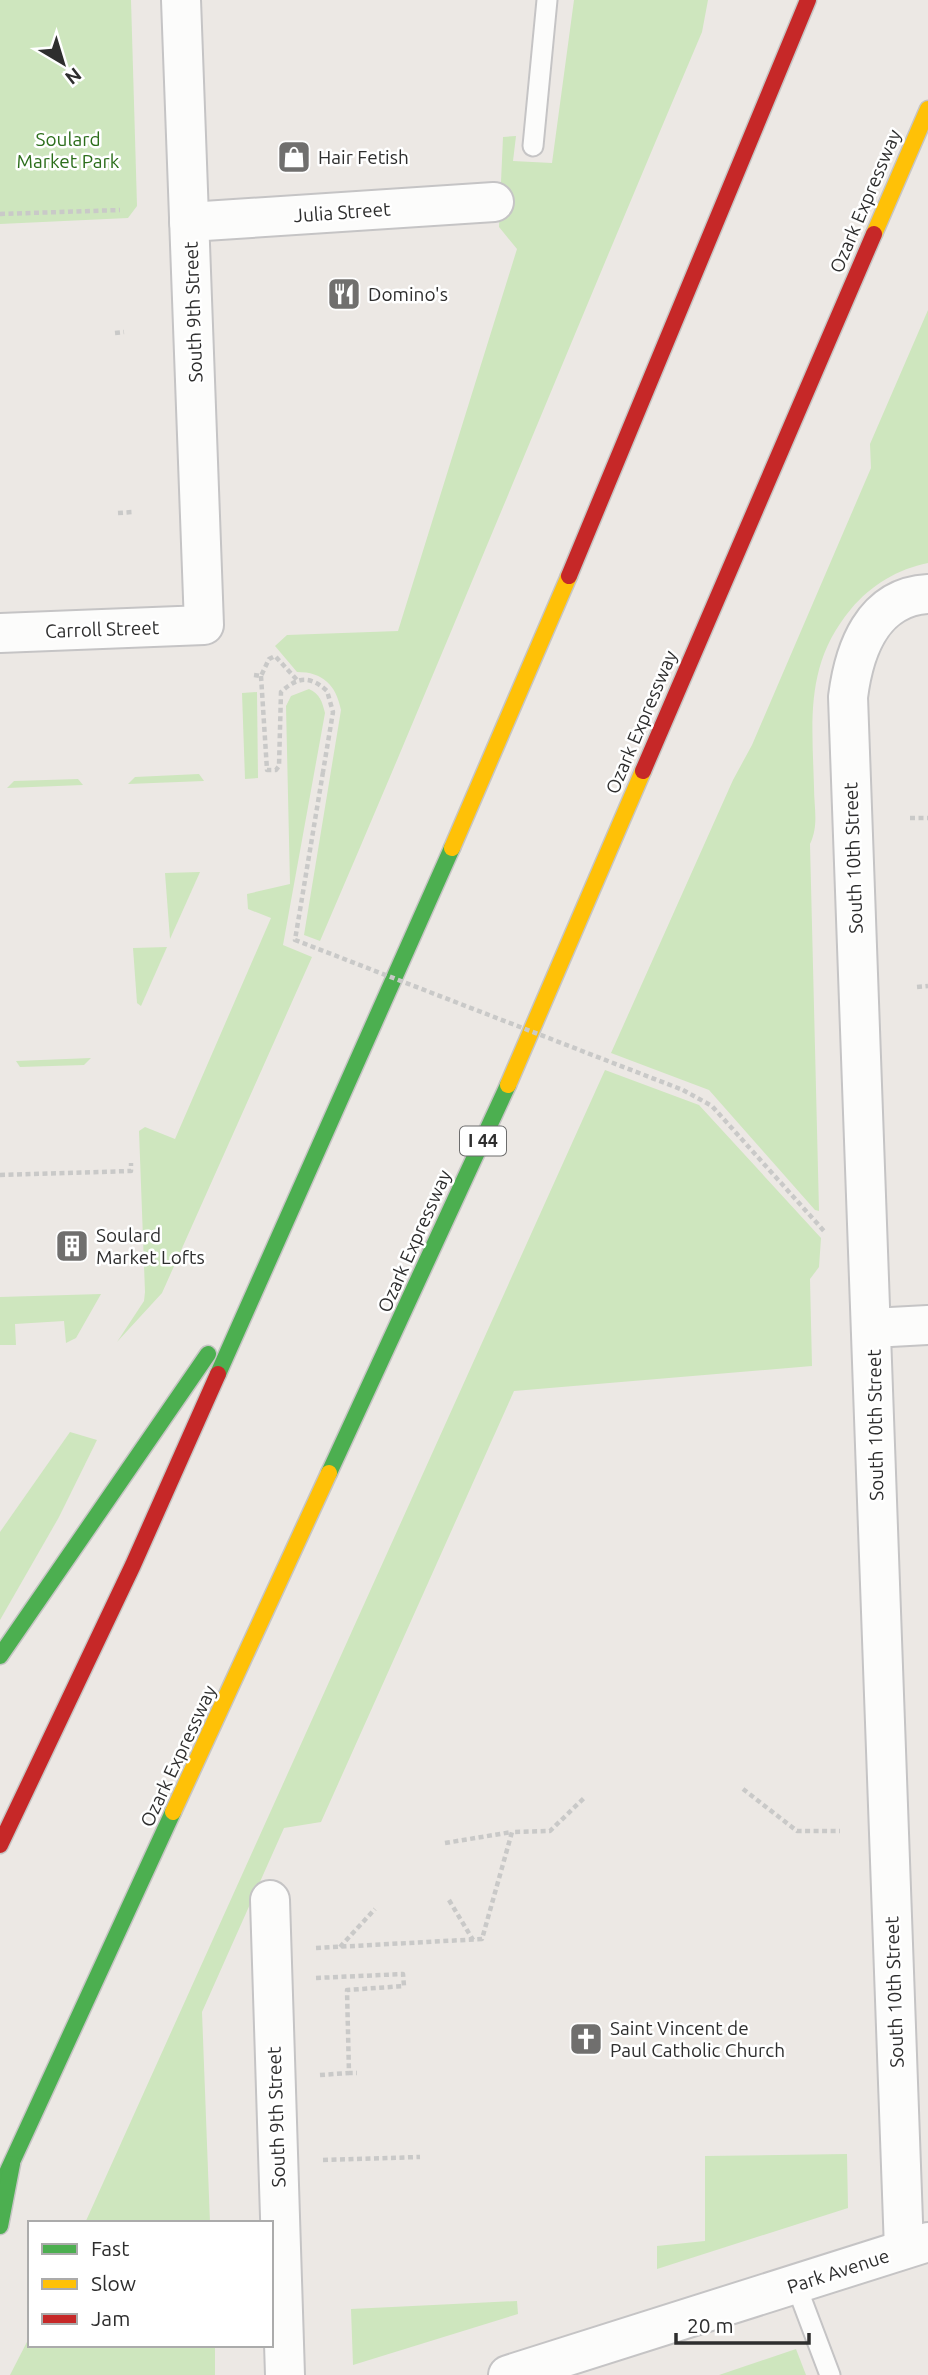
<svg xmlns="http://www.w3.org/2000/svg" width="928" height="2375" viewBox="0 0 928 2375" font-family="Ubuntu,sans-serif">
<rect width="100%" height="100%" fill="#ece8e4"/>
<!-- green -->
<g fill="#cee6be">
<polygon points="0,0 131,0 137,206 128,218 0,224"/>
<path d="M574,0H708L702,32C573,335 450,639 320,941L304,935L341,710C336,685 323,672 297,672L275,646L287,635L398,631L517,249L499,227L503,137L516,136L513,161L552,163Z"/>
<path d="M928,310V563C898,569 871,585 851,609C805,664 812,719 814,787C814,808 819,825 810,844L819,1211L815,1210L709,1090L611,1053L733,780L752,745L871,468L870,444Z"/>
<path d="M309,689C320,694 322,701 325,713L283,945L312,957L162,1293L117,1342L144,1301L145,1292L139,1131L145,1127L175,1139L271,918L248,909L247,894L290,884L286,706L291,696Z"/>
<polygon points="257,692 258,778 245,779 242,693"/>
<polygon points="199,774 204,781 128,784 135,777"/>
<polygon points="78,779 83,785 7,788 14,781"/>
<polygon points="200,872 170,939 165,873"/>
<polygon points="167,947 141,1006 137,1003 133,948"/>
<polygon points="91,1058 84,1065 20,1067 16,1061"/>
<polygon points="605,1070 699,1105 821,1238 819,1267 810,1279 812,1366 514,1391 321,1822 284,1828 202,2012 210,2223 85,2223"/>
<polygon points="101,1294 76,1338 66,1343 64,1321 15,1324 16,1345 0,1345 0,1297"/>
<polygon points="70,1432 97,1440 59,1517 0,1620 0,1532"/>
<polygon points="847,2154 848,2208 657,2269 657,2246 705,2241 705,2156"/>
<polygon points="517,2301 518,2314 353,2365 351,2309"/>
<polygon points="30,2336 30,2345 215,2345 215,2375 10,2375"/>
<polygon points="796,2349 806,2375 719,2375"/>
</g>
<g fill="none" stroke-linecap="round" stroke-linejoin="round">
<defs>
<g id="lane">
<polyline points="533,146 547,0"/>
<polyline points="796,2285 830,2375"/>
</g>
<g id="street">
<polyline points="189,222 494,202"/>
<polyline points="0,633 204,625 181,0"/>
<polyline points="872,1328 928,1325"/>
<polyline points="270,1900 285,2375"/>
<path d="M904,2249L848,697C854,650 872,597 928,594"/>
<polyline points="508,2375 928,2242"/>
</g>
<g id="fast">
<polyline points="218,1374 452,848"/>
<polyline points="329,1473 508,1085"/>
<polyline points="0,1656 208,1354"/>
<polyline points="0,2188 173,1812"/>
<polyline points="0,2226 12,2164"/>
</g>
<g id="slow">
<polyline points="874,234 928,109"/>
<polyline points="452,848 569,576"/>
<polyline points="508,1085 643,771"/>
<polyline points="173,1812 329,1473"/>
</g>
<g id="jam">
<polyline points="569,576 808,0"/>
<polyline points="643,771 874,234"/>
<polyline points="0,1845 133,1565 218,1374"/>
</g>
</defs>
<!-- lane casing -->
<use href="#lane" stroke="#c5c4c5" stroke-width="23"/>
<!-- street casing -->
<use href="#street" stroke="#c5c4c5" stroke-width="42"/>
<!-- fast casing -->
<use href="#fast" stroke="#c6c5c4" stroke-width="19"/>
<!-- slow casing -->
<use href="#slow" stroke="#c6c5c4" stroke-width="19"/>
<!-- jam casing -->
<use href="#jam" stroke="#c6c5c4" stroke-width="19"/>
<!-- path -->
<g stroke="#c9c9c8" stroke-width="4.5" stroke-dasharray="5 3.5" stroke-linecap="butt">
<polyline points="0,214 120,210"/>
<polyline points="115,333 124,332"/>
<polyline points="118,513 133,512"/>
<polyline points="254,675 261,676 269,659 275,656 297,680"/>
<path d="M261,676L267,770H276L279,766L281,692C297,677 310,675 327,691L333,712L323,772"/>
<polyline points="910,818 928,818"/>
<polyline points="917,987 928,986"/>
<polyline points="683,1090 712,1106 824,1231"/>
<polyline points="0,1175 131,1171 131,1163"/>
<polyline points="743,1789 797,1831 840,1831"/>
<polyline points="445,1843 512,1832"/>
<polyline points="449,1900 473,1940"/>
<polyline points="340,1947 375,1909"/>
<polyline points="316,1948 482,1939 512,1832 550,1831 584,1798"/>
<polyline points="316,1978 403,1974 404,1986 347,1990 349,2073 357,2073"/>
<polyline points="320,2075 349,2073"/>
<polyline points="323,2160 420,2157"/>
</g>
<!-- lane -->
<use href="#lane" stroke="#fcfcfb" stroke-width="19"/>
<!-- street -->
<use href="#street" stroke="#fcfcfb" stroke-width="38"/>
<!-- fast -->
<use href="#fast" stroke="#4caf50" stroke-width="16"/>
<!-- slow -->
<use href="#slow" stroke="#ffc107" stroke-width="16"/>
<!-- jam -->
<use href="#jam" stroke="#c62828" stroke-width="16"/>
<!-- path-bridge -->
<polyline stroke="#c9c9c8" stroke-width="4.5" stroke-dasharray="5 3.5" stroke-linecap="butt" points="323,772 295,940 683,1090"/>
</g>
<!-- icons -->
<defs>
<symbol id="shop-square" viewBox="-11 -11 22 22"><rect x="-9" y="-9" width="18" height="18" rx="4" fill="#706f6e" stroke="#fff"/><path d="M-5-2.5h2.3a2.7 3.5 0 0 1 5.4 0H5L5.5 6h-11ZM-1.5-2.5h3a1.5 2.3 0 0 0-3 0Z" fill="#fff"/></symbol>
<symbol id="restaurant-square" viewBox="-11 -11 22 22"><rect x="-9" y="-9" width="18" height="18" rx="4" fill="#706f6e" stroke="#fff"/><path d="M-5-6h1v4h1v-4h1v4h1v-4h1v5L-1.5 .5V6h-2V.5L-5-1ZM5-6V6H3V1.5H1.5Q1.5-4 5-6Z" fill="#fff"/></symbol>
<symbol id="building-square" viewBox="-11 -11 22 22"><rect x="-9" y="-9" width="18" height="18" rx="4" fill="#706f6e" stroke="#fff"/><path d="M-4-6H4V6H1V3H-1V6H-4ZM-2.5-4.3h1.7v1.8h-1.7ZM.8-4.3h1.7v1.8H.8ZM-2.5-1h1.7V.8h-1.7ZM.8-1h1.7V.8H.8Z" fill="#fff"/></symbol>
<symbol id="church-square" viewBox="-11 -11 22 22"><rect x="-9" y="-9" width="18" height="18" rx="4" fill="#706f6e" stroke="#fff"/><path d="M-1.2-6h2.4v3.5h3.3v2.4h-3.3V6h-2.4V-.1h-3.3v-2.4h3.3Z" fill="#fff"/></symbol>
</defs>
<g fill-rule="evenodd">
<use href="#shop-square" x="275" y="138" width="38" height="38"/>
<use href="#restaurant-square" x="325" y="275" width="38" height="38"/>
<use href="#building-square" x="53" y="1227" width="38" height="38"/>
<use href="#church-square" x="567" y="2020" width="38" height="38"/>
</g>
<g text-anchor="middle" stroke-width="5" stroke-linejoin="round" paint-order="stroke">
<!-- shield labels -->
<rect fill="#fff" stroke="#6d6d6d" stroke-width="2" x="460" y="1126.5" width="46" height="29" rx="5"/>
<g font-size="18" font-weight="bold" fill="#2e2e2e">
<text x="483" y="1147">I 44</text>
</g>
<!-- park labels -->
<g font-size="19" fill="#2c6e1b" stroke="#fff">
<text x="68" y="146">Soulard<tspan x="68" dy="22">Market Park</tspan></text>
</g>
<!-- poi labels -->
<g font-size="19" fill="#2e2e2e" stroke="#fff" text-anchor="start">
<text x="318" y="164">Hair Fetish</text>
<text x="368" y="301">Domino's</text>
<text x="96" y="1242">Soulard<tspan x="96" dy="22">Market Lofts</tspan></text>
<text x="610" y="2035">Saint Vincent de<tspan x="610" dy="22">Paul Catholic Church</tspan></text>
</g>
<!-- street labels -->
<g font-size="19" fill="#2e2e2e" stroke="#fff">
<text transform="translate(865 201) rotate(-67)" y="7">Ozark Expressway</text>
<text transform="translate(342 212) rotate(-4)" y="7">Julia Street</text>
<text transform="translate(193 312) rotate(-92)" y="7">South 9th Street</text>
<text transform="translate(102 629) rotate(-2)" y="7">Carroll Street</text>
<text transform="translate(641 722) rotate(-67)" y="7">Ozark Expressway</text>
<text transform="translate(853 858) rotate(-92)" y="7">South 10th Street</text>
<text transform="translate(414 1241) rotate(-66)" y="7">Ozark Expressway</text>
<text transform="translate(875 1425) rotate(-91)" y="7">South 10th Street</text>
<text transform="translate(178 1756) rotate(-65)" y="7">Ozark Expressway</text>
<text transform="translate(894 1992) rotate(-92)" y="7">South 10th Street</text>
<text transform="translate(276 2117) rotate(-92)" y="7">South 9th Street</text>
<text transform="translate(838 2271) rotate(-18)" y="7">Park Avenue</text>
</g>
</g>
<!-- legend -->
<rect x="28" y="2221" width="245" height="126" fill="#ffffff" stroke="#ababab" stroke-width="2"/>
<rect x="42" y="2244" width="35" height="10" fill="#4caf50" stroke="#ababab" stroke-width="2"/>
<text x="91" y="2256" font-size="21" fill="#2e2e2e">Fast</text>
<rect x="42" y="2279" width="35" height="10" fill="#ffc107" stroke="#ababab" stroke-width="2"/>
<text x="91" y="2291" font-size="21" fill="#2e2e2e">Slow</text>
<rect x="42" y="2314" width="35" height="10" fill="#c62828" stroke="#ababab" stroke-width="2"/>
<text x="91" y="2326" font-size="21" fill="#2e2e2e">Jam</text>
<!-- north arrow -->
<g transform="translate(63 63) rotate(142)" stroke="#ffffff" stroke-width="5" paint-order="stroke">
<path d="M0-5L12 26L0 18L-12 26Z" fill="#2e2e2e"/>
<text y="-10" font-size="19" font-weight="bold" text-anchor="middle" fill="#2e2e2e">N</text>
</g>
<!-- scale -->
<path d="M676 2333v10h133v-10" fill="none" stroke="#2e2e2e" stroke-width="3.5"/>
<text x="687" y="2333" font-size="21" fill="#2e2e2e" stroke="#ffffff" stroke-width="5" paint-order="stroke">20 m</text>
</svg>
